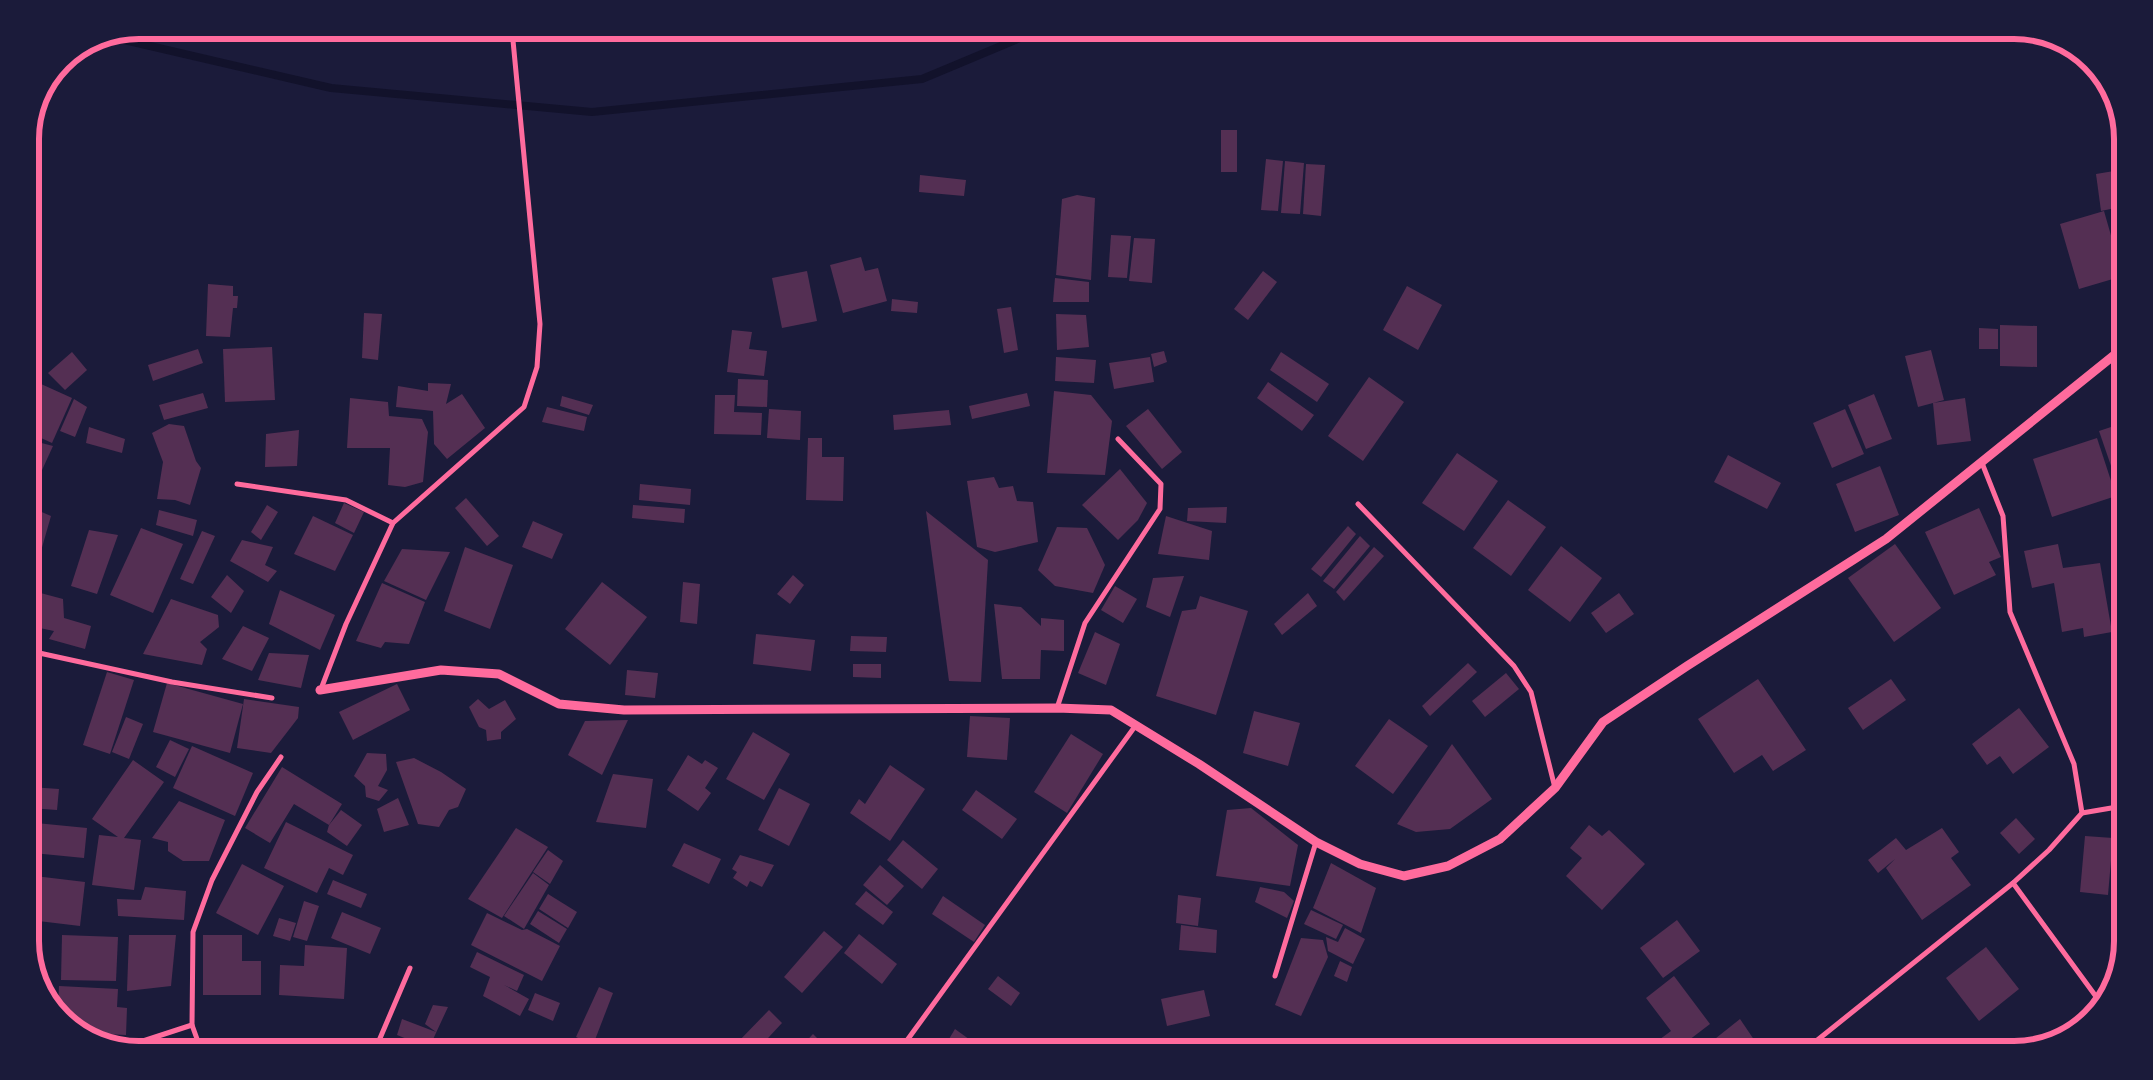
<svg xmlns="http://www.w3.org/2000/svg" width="2153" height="1080" viewBox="0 0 2153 1080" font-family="Overpass,sans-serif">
<rect width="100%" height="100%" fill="#1b1b3a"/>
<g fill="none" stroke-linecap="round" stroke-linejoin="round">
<!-- stream -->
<g stroke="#12122b" stroke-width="8">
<polyline points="1201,30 1248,38 1286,30"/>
<polyline points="107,36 331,88 592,112 922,79 1039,30"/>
</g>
</g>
<!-- building -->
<g fill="#542f53">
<rect x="1221" y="130" width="16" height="42"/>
<polygon points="1266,159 1283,161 1278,211 1261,210"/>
<polygon points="1285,161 1304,163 1300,214 1281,213"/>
<polygon points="1306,164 1325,165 1321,216 1303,214"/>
<polygon points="2114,171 2120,207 2101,211 2096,174"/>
<polygon points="920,175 966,180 964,196 919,192"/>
<polygon points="1077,195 1095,198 1091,280 1056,275 1062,199"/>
<polygon points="2104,211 2116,253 2123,251 2123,276 2079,289 2060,224"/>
<polygon points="1111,235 1131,236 1127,278 1108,277"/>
<polygon points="1134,238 1155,239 1152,283 1129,281"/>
<polygon points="861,257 865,271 878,268 887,301 843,313 830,265"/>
<polygon points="807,271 817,321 782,328 772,278"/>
<polygon points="1263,271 1277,282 1248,320 1234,309"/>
<polygon points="1055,278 1089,282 1089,302 1053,302"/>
<polygon points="208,284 233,286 233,296 238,296 237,308 233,308 230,337 206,336"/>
<polygon points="1407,286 1442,305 1418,350 1383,330"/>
<polygon points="892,299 918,302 917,313 891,311"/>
<polygon points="1011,307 1018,350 1004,353 997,309"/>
<polygon points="364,313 382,314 378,360 362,358"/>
<polygon points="1056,314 1086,315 1089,347 1057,350"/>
<polygon points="2000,325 2037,326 2037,367 2000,366"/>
<polygon points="1979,328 1998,329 1998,349 1979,349"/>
<polygon points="732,330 752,332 749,349 767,351 764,376 727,372"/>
<polygon points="272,347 275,400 225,402 223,349"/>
<polygon points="198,349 203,363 153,381 148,365"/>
<polygon points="1931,350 1944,400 1933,403 1965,398 1971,441 1937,445 1933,403 1918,407 1905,356"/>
<polygon points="1164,351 1167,362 1154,367 1151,354"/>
<polygon points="72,352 87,370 65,390 48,373"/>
<polygon points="1281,352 1329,384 1317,402 1270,370"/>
<polygon points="1056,357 1096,360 1094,383 1055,381"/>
<polygon points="1150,357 1154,382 1114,389 1109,363"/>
<polygon points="1369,377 1404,402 1363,461 1328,436"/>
<polygon points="30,379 72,398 52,443 30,433"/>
<polygon points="738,379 768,380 767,407 737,406"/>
<polygon points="1268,382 1314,415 1302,431 1257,398"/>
<polygon points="428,383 451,384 446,404 462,394 485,428 447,459 434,444 433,411 396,407 398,386 428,391"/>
<polygon points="1054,391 1091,395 1112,421 1105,475 1047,473"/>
<polygon points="203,393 208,408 164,420 159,405"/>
<polygon points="1027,393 1030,406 972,419 969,406"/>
<polygon points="1874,394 1892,439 1866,449 1848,405"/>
<polygon points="715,395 735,395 734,412 762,413 761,435 714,434"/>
<polygon points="562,396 593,405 589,415 560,406"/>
<polygon points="350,398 388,402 389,416 422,419 428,432 423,482 405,487 388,485 390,448 347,448"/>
<polygon points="74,399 87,407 75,437 60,431"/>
<polygon points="547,407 587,417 584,431 542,422"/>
<polygon points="769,409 801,411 800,440 767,438"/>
<polygon points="1148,409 1182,452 1162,469 1126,426"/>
<polygon points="1845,409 1864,454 1832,468 1813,423"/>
<polygon points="949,410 951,425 894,430 893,415"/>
<polygon points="2123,423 2123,494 2121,495 2099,431"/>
<polygon points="169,424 184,426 196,461 201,468 190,505 175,500 157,499 163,462 152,433"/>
<polygon points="89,427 125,439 122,453 86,443"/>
<polygon points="299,430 297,466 265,467 266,434"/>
<polygon points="808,438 822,438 822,457 844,457 843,501 806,500"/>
<polygon points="2097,438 2116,496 2052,517 2033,459"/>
<polygon points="30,440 53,446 32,492 30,491"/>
<polygon points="1457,453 1498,481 1464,531 1422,503"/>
<polygon points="1728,455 1781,483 1767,509 1714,482"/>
<polygon points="1880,466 1899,515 1855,532 1836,484"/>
<polygon points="1120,469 1147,503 1138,520 1118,540 1082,505"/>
<polygon points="994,477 999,488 1013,486 1017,501 1033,502 1038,542 995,552 977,547 967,481"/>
<polygon points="640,484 691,489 690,505 639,500"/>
<polygon points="466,498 499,536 487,546 455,508"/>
<polygon points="1508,500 1546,527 1511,576 1473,548"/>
<polygon points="344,503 364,512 354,533 335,523"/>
<polygon points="267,505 278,512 261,540 251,532"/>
<polygon points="633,505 685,509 684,523 632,518"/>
<polygon points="30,507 51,516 33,579 30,577"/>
<polygon points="1227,507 1226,523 1187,521 1188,508"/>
<polygon points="1979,508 2001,557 1989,562 1996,575 1954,595 1925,532"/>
<polygon points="159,510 197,520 193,536 156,525"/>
<polygon points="926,511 988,560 981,682 949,681"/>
<polygon points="313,516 353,535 335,571 294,554"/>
<polygon points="1166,516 1212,531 1209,560 1158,554"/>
<polygon points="533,521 563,534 552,559 522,547"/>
<polygon points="1348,526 1356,534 1321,577 1311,569"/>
<polygon points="1057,527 1087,528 1105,565 1093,593 1055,586 1038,570"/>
<polygon points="141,528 183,544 153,613 110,595"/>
<polygon points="89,530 118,535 97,594 71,586"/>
<polygon points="202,531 215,536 193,584 180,579"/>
<polygon points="1360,536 1370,546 1334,589 1323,581"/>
<polygon points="242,540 273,547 265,565 277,571 268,582 230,561"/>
<polygon points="1895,544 1941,608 1894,642 1848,578"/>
<polygon points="2058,544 2063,568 2100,563 2112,632 2084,637 2083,628 2062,632 2054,583 2032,588 2024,551"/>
<polygon points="1561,546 1602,578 1570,622 1528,590"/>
<polygon points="465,547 513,565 490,629 444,611"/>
<polygon points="1374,547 1384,556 1344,601 1336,592"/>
<polygon points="402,549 450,552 426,600 384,581"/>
<polygon points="227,575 244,591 231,613 211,597"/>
<polygon points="793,575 804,585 790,604 777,594"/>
<polygon points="1184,576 1170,617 1146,607 1153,578"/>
<polygon points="602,582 647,617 610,665 565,629"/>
<polygon points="683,582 700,584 697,624 680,622"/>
<polygon points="382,583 425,602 409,644 385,642 381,648 356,641"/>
<polygon points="1115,586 1137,599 1123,623 1101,610"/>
<polygon points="280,590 335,615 320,650 269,624"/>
<polygon points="33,591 63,599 64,618 91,626 85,649 49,639 54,631 30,626 30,597"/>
<polygon points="1308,593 1317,606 1282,635 1274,624"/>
<polygon points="1619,593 1634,614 1606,633 1591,613"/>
<polygon points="1200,596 1248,611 1216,715 1156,696 1182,611 1196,609"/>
<polygon points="171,599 218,615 219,627 200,642 207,649 202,665 143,654"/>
<polygon points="994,604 1021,607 1041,626 1041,618 1064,620 1064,651 1041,650 1040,679 1002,679"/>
<polygon points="243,626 269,638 252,671 222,659"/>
<polygon points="1095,632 1120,644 1106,685 1078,673"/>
<polygon points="756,634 815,640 811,671 753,664"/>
<polygon points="851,636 887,637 886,652 850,651"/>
<polygon points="269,653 309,655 301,688 258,680"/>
<polygon points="1468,663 1477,672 1430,716 1422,706"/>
<polygon points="853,664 881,664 881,678 853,677"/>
<polygon points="627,670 658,673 655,698 625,695"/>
<polygon points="107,672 134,680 110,754 83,745"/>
<polygon points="1506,673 1519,689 1485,717 1472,701"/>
<polygon points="1758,679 1806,750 1773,771 1762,755 1734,773 1698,719"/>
<polygon points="1891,679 1906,700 1863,730 1848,708"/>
<polygon points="167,683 243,704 230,753 153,732"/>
<polygon points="397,684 410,710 353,740 339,712"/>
<polygon points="244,699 299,707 298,718 271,753 237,748"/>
<polygon points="478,699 489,709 505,700 516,719 501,732 501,739 487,741 486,730 479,727 469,707"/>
<polygon points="2019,708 2049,747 2013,774 2000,756 1987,765 1972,744"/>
<polygon points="1254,711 1300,723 1288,766 1243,753"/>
<polygon points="970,716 1010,718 1007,760 967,757"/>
<polygon points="126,717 143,724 129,759 112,752"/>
<polygon points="1389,719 1428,746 1393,794 1355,766"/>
<polygon points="628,720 602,775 568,755 585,721"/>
<polygon points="753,732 790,754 764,800 726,779"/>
<polygon points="1071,734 1103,754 1067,813 1034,792"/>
<polygon points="170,740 189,749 175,777 156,767"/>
<polygon points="1452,744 1492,799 1450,829 1416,832 1397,824"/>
<polygon points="192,746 253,773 235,816 173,788"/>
<polygon points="367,753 386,754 387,770 378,786 388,790 379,801 366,797 365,786 354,776"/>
<polygon points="688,755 702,764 705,760 718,768 705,788 711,793 698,811 667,790"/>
<polygon points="414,758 441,772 466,789 458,807 449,810 439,827 418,824 396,762"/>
<polygon points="133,760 164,782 124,838 141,840 134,890 92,885 99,835 118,837 92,819"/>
<polygon points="890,765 925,789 890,841 850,813 859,799 865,804"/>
<polygon points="282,767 342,804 329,825 294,804 270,843 245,828"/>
<polygon points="613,774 653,779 646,828 596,822"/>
<polygon points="30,787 59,789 57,810 30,808"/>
<polygon points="779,788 810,804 789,846 758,830"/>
<polygon points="976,790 1017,819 1002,839 962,810"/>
<polygon points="398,798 409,825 384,832 377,809"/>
<polygon points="179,801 225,820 209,861 183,861 168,851 168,842 152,838"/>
<polygon points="1251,808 1298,845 1290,886 1216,876 1227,810"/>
<polygon points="341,810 362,825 347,846 327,832 329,825"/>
<polygon points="2016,818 2035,839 2019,854 2000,833"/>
<polygon points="286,822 353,855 343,875 329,868 317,893 264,868"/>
<polygon points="36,823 87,828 84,858 33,853"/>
<polygon points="1589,825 1602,836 1609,830 1645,864 1602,910 1566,876 1582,858 1570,848"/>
<polygon points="516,828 548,847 502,918 468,899"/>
<polygon points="1942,828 1959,852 1951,858 1971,885 1922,920 1886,868 1895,859 1878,873 1868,860 1896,838 1906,850"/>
<polygon points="2085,836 2113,838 2108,895 2080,892"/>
<polygon points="903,840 938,869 922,889 887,860"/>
<polygon points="684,843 721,859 709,884 672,866"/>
<polygon points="548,850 563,861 550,884 533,872"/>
<polygon points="740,855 774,865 762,887 750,881 747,887 733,878 737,872 732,869"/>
<polygon points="1331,863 1376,888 1361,933 1313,908"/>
<polygon points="242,864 284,886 258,935 216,913"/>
<polygon points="880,865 904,886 887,905 863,885"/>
<polygon points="533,873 549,885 524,929 504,916"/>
<polygon points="35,876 85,882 80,926 30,920"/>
<polygon points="333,880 367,894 361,908 327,894"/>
<polygon points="145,887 186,891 184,920 118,916 117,899 141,900"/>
<polygon points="1260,887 1284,892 1294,901 1287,918 1255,902"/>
<polygon points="866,891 893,912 883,925 855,904"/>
<polygon points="548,894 577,912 568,928 539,909"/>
<polygon points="1178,895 1201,898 1198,926 1176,923"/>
<polygon points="943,896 985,925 974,942 932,914"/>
<polygon points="304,901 319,906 307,941 293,937"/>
<polygon points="1311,910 1343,925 1336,939 1304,924"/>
<polygon points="538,911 567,929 559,943 530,924"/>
<polygon points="342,912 381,928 370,954 331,938"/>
<polygon points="487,913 522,930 527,929 560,946 542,981 471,945"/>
<polygon points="279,918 296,923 290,941 273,936"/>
<polygon points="1677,920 1700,951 1663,978 1640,948"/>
<polygon points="1181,925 1217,930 1216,953 1179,950"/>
<polygon points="1345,928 1365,939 1353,964 1328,951 1326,937 1338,942"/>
<polygon points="824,931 843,947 802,993 784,977"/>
<polygon points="859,934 897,964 882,984 844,953"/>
<polygon points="62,935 118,937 116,981 61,980"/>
<polygon points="129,935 176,935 171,986 127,991"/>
<polygon points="203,935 242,935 242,961 261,961 261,995 203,995"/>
<polygon points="1301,938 1323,940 1328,957 1301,1016 1275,1005"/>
<polygon points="305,945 347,948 344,999 279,995 280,965 304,966"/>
<polygon points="1986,947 2019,989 1979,1021 1946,978"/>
<polygon points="477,952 524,975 517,991 504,985 529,999 520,1016 483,996 490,977 470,967"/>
<polygon points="1340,961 1352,967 1347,982 1334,976"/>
<polygon points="998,976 1020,993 1011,1006 988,989"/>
<polygon points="1674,976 1710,1024 1676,1050 1650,1050 1648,1048 1671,1031 1646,998"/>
<polygon points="59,986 118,989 117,1007 127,1008 126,1035 84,1033 54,1006 58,1007"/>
<polygon points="599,987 613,993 593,1045 576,1037"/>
<polygon points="1204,990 1210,1016 1167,1026 1161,999"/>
<polygon points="535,993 560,1003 553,1021 528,1010"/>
<polygon points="433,1005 448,1007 429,1048 397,1035 402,1019 436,1032 425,1024"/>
<polygon points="769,1010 782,1023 757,1050 745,1050 736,1044"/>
<polygon points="1740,1019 1761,1050 1701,1050"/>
<polygon points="955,1029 973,1042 968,1050 955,1050 946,1044"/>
<polygon points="813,1034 829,1050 798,1050"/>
</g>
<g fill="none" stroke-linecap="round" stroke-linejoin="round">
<!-- minor -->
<g stroke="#ff6b9d" stroke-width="5">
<polyline points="237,484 346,500 393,523"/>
<polyline points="1358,504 1514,666 1531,692 1555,788"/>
<polyline points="30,651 172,682 272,698"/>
<polyline points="321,689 346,624 393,523 524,407 537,367 540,324 512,30"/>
<polyline points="1057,708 1085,623 1160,509 1161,484 1118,439"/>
<polyline points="2082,813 2123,806"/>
<polyline points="2013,883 2100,1002"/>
<polyline points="1275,976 1316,842"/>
<polyline points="121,1046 143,1041 192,1025"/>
<polyline points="201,1050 192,1025 193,932 212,880 257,792 281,757"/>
<polyline points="375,1050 410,968"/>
<polyline points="900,1050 1136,725"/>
<polyline points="1805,1050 2013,883 2049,850 2082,813 2074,764 2010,612 2003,516 1982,463"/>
</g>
<!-- tertiary -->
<polyline stroke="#ff6b9d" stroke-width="9" points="320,690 441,670 499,674 559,704 624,710 1057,708 1111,710 1199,764 1316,842 1360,864 1404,876 1448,866 1500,839 1555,788 1603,722 1687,666 1886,539 2123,348"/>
</g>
<!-- crop -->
<path d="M0 0H2153V1080H0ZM139 39H2014A100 100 0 0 1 2114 139V941A100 100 0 0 1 2014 1041H139A100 100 0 0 1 39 941V139A100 100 0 0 1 139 39Z" fill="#1b1b3a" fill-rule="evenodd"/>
<path fill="none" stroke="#ff6b9d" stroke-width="6" d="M139 39H2014A100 100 0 0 1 2114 139V941A100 100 0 0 1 2014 1041H139A100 100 0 0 1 39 941V139A100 100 0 0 1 139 39Z"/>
</svg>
